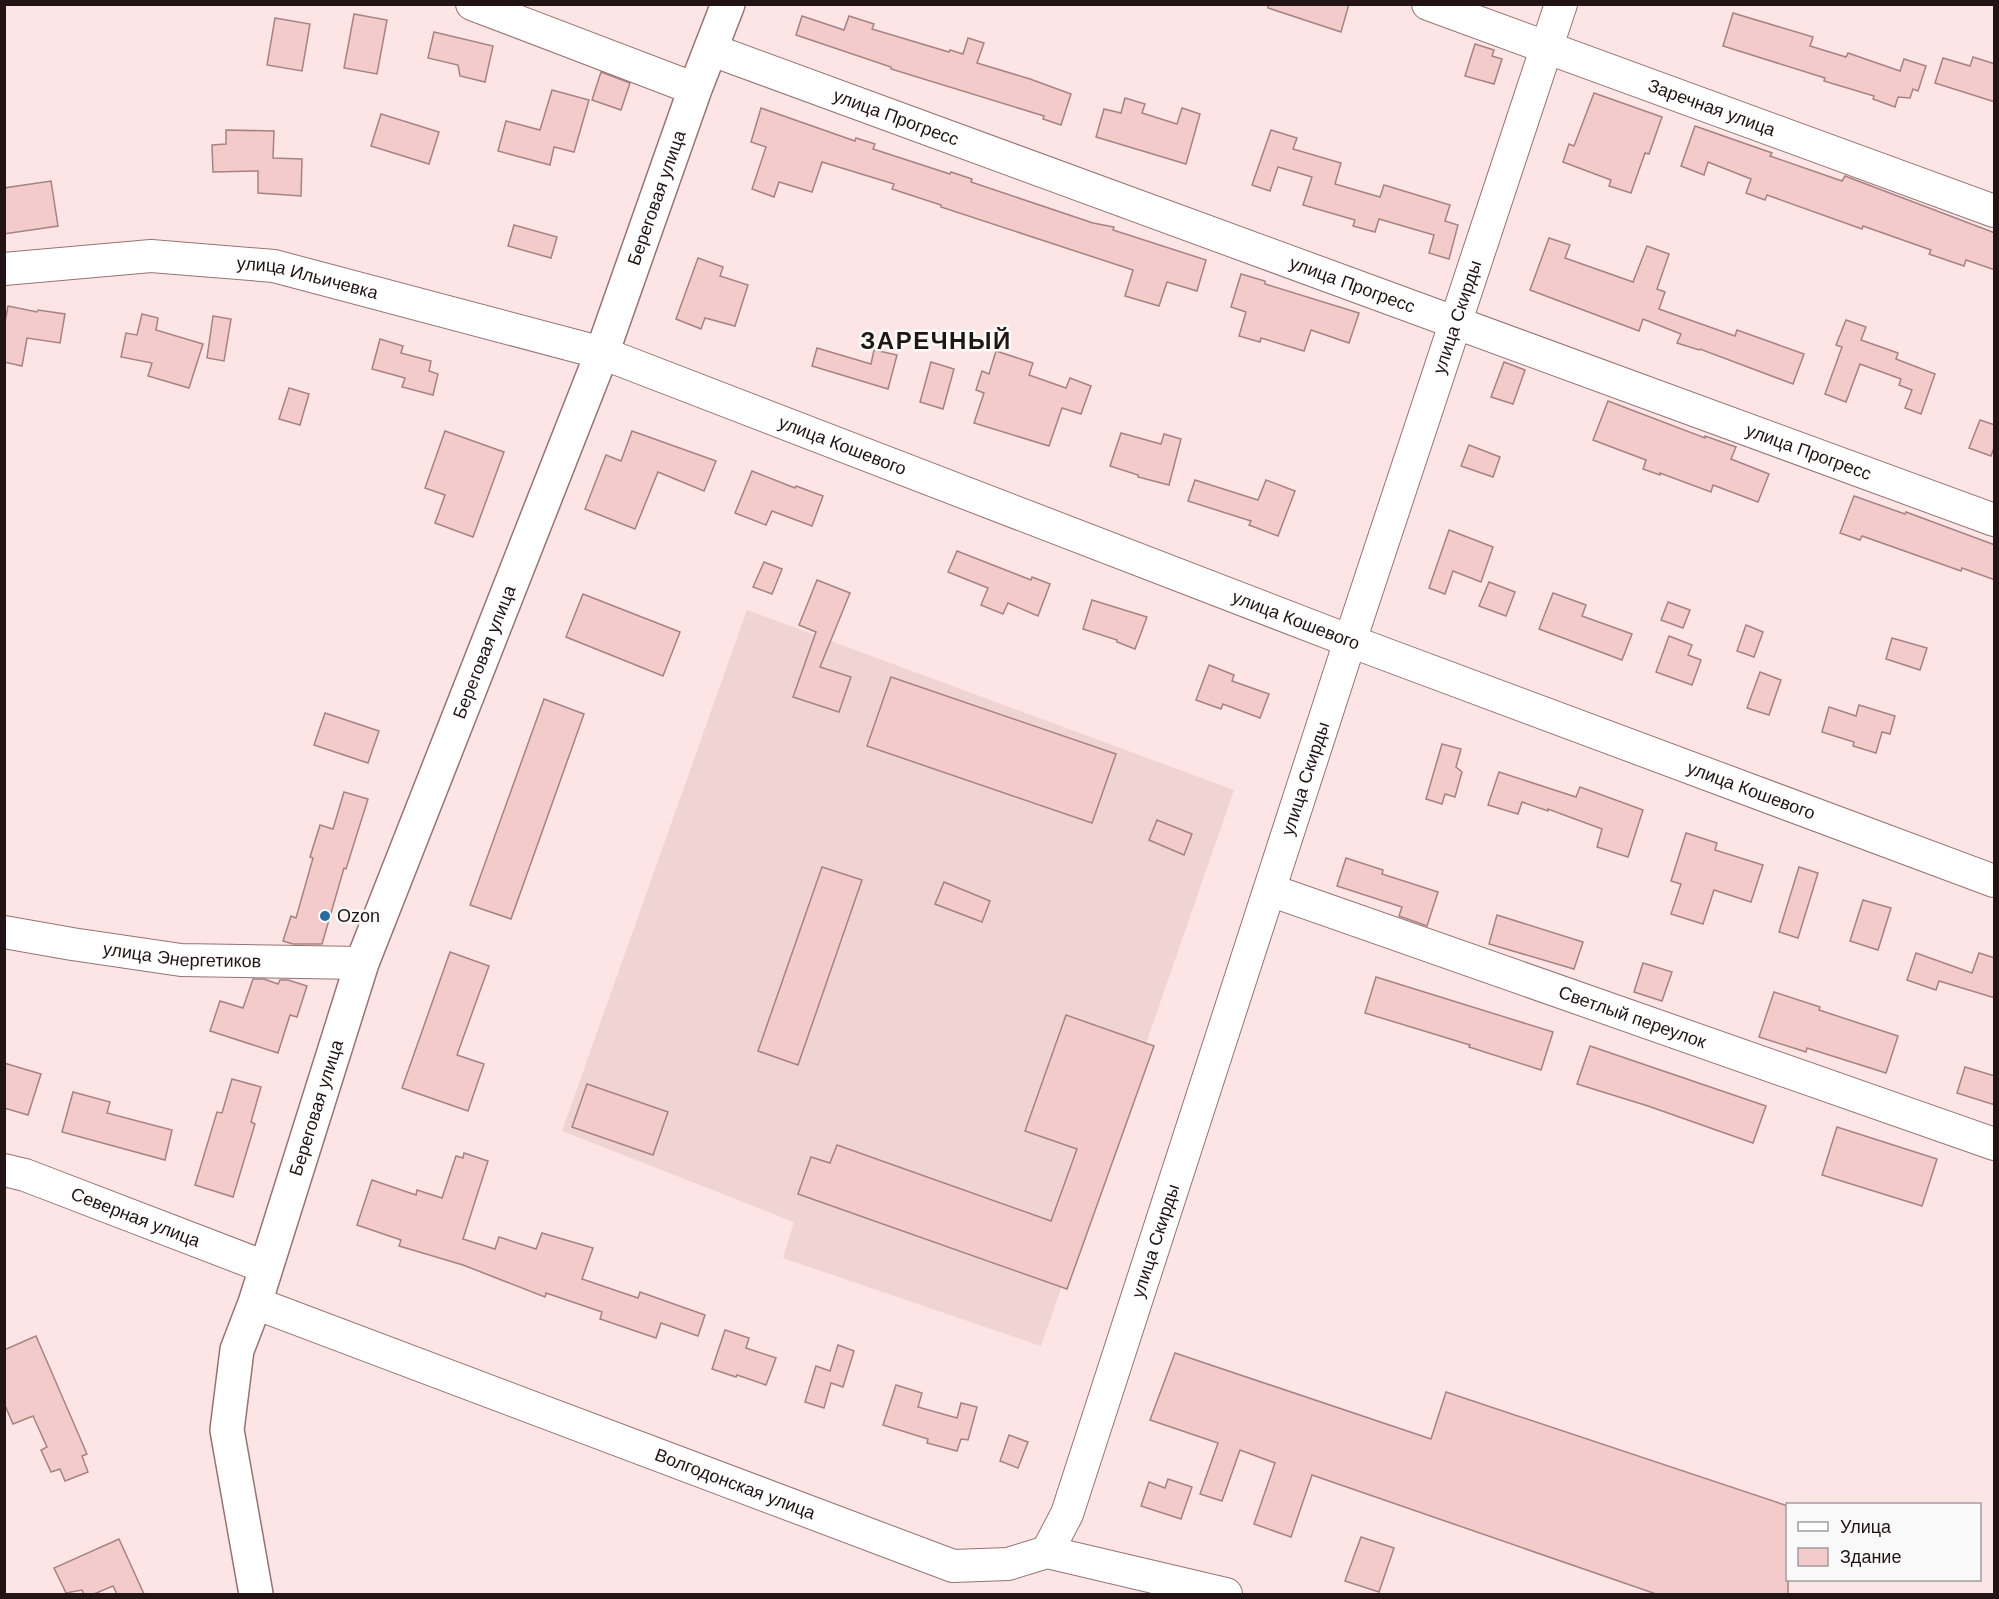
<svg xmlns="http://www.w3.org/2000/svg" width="1999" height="1599" viewBox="0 0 1999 1599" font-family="Arial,sans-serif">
<rect width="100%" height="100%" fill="#fee5e5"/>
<!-- built -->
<polygon fill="#f0d3d3" points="747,610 1234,790 1041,1346 783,1258 794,1222 562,1131"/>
<!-- building -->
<g fill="#f3cbcb" stroke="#a78283" stroke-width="1.5">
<polygon points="1268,4 1349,4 1341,32 1268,8"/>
<polygon points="1733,13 1813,37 1810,46 1846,57 1848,53 1900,71 1904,59 1926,66 1918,91 1913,89 1910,98 1898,97 1895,107 1873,99 1874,96 1824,81 1825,78 1723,46"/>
<polygon points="354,14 387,20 377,74 344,68"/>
<polygon points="802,16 844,30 849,16 874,24 872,29 949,52 950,50 963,54 968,38 984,43 977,63 1030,79 1071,94 1061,125 1043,119 1044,116 891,69 891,67 796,35"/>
<polygon points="275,18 310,24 302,71 267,65"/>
<polygon points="434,32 493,46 485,82 460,76 458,65 428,58"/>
<polygon points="1475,44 1494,50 1492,56 1502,59 1494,84 1465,76"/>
<polygon points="1973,57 1995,64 1995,102 1935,83 1943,58 1970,66"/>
<polygon points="601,72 630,83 621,110 592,100"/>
<polygon points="552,90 589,100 574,152 554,147 550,165 498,151 506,121 540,130"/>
<polygon points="1594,93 1662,117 1649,154 1645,153 1631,193 1609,186 1611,180 1563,162 1569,144 1574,146"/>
<polygon points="1125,98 1145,104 1142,113 1177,124 1182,108 1200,114 1186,164 1096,137 1104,109 1121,113"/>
<polygon points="761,108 855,141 856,138 875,144 873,149 950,174 951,172 972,179 971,182 1093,223 1114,227 1113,230 1206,260 1197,291 1167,282 1159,306 1125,296 1133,270 941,207 941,205 892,189 894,184 822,162 812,192 779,182 774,197 752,189 766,147 751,142"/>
<polygon points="381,114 439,132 429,164 371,146"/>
<polygon points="1695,126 1772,153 1770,156 1842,181 1845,176 1995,233 1995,270 1966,260 1964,266 1929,254 1931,250 1863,226 1862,229 1767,195 1765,200 1746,193 1751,179 1708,162 1704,175 1681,166"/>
<polygon points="226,130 274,131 273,158 302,159 301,196 258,193 258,171 213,172 212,145 226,144"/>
<polygon points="1271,130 1297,138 1293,149 1341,163 1335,184 1380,197 1384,185 1450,205 1445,221 1458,225 1449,259 1429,253 1434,235 1379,219 1375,232 1353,226 1355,220 1303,205 1312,177 1278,167 1270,191 1252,185"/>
<polygon points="51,181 58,226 4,234 4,188"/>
<polygon points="514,225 557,237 551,258 508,246"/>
<polygon points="1549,238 1570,245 1565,258 1633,282 1647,246 1669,254 1657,289 1665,292 1659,309 1735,336 1737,330 1804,354 1793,384 1700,349 1699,350 1677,343 1681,334 1643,319 1639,331 1530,290"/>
<polygon points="698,258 723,267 720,276 748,285 735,326 705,318 701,329 676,319"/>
<polygon points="1241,274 1265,281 1265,284 1359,313 1349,343 1311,330 1304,351 1261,338 1260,342 1239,336 1246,312 1231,307"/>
<polygon points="8,306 37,312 38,310 65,314 60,343 27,338 22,366 4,362 4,327"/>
<polygon points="142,314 158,318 156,330 203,344 189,388 148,376 152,363 121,357 126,333 137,335"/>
<polygon points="213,316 231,319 224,361 207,358"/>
<polygon points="1846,320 1866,327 1861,340 1898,353 1896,359 1935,374 1921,414 1905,408 1912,390 1899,385 1901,379 1860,364 1846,402 1825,394 1842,347 1836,345"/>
<polygon points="380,339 403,346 401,353 431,361 429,371 438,374 433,395 402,387 405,378 372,369"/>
<polygon points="817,348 871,364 874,350 897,355 888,389 812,366"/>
<polygon points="996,351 1033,363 1029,375 1066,388 1070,378 1091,386 1081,414 1062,408 1049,446 974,423 984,393 976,390 982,371 989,374"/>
<polygon points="931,362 954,369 943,409 920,402"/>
<polygon points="1504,362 1525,370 1513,404 1491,397"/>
<polygon points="289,388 309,394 300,425 279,419"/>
<polygon points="1608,401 1705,438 1705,436 1736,447 1731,459 1769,474 1758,502 1713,485 1711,492 1660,473 1660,475 1643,469 1646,460 1593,440"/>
<polygon points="1980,420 1995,425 1995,445 1991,456 1969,448"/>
<polygon points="445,431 504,452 473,537 435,523 445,495 425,488"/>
<polygon points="632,431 716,461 704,491 658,472 635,529 585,509 606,455 621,461"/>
<polygon points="1121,433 1161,444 1164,434 1181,439 1169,485 1138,477 1138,475 1110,466"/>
<polygon points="1469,445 1500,457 1493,477 1461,466"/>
<polygon points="752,471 795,488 796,486 823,496 812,526 772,511 766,525 735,513"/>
<polygon points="1195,480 1258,500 1266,480 1295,491 1278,536 1249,525 1251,521 1188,501"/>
<polygon points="1854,496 1905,514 1906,512 1995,545 1995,580 1962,568 1961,571 1862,536 1860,540 1840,533"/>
<polygon points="1449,530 1493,547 1481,582 1453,571 1445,594 1429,588"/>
<polygon points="957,551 1031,580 1032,577 1050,584 1038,616 1008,603 1003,614 981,605 988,588 948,572"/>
<polygon points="764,562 782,569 772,594 753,587"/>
<polygon points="817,580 850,593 820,667 851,677 839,712 793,697 816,632 799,625"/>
<polygon points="1489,582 1515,592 1506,616 1479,606"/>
<polygon points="1553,593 1586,605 1582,616 1632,634 1622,660 1539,629"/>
<polygon points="583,594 680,632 663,676 566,637"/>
<polygon points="1092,600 1147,617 1135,649 1117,642 1117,640 1083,629"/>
<polygon points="1668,602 1690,610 1683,628 1661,620"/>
<polygon points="1746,625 1763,632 1754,657 1737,651"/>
<polygon points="1669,636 1692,645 1688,655 1701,660 1692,685 1656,672"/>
<polygon points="1892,638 1927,648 1920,670 1886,659"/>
<polygon points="1209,665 1234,675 1232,681 1269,694 1260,718 1223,704 1221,709 1196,700"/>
<polygon points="1760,672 1781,680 1769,715 1747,708"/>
<polygon points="891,677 1116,754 1092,823 867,746"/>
<polygon points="544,699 584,714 511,919 470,905"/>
<polygon points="1859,705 1895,716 1890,734 1882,732 1876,753 1853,746 1854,742 1822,732 1829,707 1856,716"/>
<polygon points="325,713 379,731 368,763 314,745"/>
<polygon points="1442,744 1461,749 1456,767 1462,772 1455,797 1445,794 1442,804 1426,799"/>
<polygon points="1499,772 1576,797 1580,787 1643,810 1628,857 1597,847 1602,829 1548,809 1548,811 1522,802 1518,814 1488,805"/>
<polygon points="344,792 368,799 346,869 344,868 322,944 293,944 283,941 291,916 296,918 313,858 310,857 320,825 333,829"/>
<polygon points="1157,820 1192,834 1184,855 1149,840"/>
<polygon points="1686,833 1717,843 1715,850 1763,865 1751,902 1714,890 1703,924 1671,914 1681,884 1671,881"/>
<polygon points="1346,858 1383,870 1382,874 1438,892 1427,926 1399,916 1402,907 1337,886"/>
<polygon points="822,867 862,880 798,1065 758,1051"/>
<polygon points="1799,867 1818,873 1798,938 1779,932"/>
<polygon points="944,882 990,901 982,922 935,904"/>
<polygon points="1863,900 1891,908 1878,950 1850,941"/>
<polygon points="1497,915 1583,942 1574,969 1489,944"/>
<polygon points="450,952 489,966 457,1055 484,1064 468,1111 402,1088"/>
<polygon points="1916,953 1972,973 1979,953 1995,958 1995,998 1939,981 1936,990 1907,980"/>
<polygon points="1643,963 1672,972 1662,1001 1634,992"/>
<polygon points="1376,977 1553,1032 1541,1070 1469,1047 1470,1045 1365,1013"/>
<polygon points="253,979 264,979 278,984 280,980 288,980 307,986 297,1017 290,1015 278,1053 210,1031 220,1001 243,1008"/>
<polygon points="1774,992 1820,1007 1819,1010 1898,1036 1886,1073 1807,1048 1806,1052 1759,1037"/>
<polygon points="1066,1015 1154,1046 1067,1289 798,1194 811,1157 830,1163 837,1145 1051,1221 1077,1149 1025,1131"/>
<polygon points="1590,1046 1766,1106 1753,1143 1648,1106 1577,1084"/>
<polygon points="4,1063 41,1074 28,1115 4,1108"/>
<polygon points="1965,1067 1995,1076 1995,1105 1957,1093"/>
<polygon points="232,1079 261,1087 251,1122 255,1124 233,1197 195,1185 217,1112 222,1113"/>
<polygon points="587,1084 668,1112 653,1155 572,1127"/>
<polygon points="73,1092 110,1102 107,1113 172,1130 165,1160 62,1132"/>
<polygon points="1837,1127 1937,1159 1922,1206 1822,1175"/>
<polygon points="464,1153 488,1161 463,1239 495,1249 499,1237 536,1249 542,1233 593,1248 582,1279 638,1298 640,1292 705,1315 698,1336 661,1323 656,1338 600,1319 602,1312 546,1293 545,1297 463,1265 399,1246 401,1240 357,1225 372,1180 416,1195 417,1190 442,1198 456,1156 463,1158"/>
<polygon points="725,1330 749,1338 746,1348 776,1358 766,1385 737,1375 736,1377 712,1369"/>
<polygon points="36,1336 87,1454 82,1456 88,1472 65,1481 60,1469 51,1472 41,1450 47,1447 33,1416 13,1424 4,1403 4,1350"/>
<polygon points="838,1345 854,1351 843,1387 831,1383 824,1408 805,1402 816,1366 830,1371"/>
<polygon points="1175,1353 1431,1439 1446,1392 1788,1506 1788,1594 1656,1594 1312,1475 1291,1537 1254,1524 1275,1463 1240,1450 1222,1501 1200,1494 1218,1443 1150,1420"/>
<polygon points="896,1385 922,1393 918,1407 957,1418 961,1403 977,1407 968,1440 961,1439 957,1451 927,1443 928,1439 883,1425"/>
<polygon points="1009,1435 1028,1442 1018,1468 1000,1461"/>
<polygon points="1168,1479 1192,1487 1181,1519 1141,1506 1149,1482 1165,1488"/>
<polygon points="1361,1537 1394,1548 1379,1592 1345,1581"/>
<polygon points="119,1539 144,1594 117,1594 113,1586 94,1594 84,1594 82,1590 66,1593 54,1568"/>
</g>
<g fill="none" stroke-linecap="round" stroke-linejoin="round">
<defs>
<g id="minor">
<polyline points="472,4 695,89"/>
<path id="s1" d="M1428,4L1994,211"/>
<path id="s2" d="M712,50L1994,520"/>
<path id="s3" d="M4,269L151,256L274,266L602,353L1350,641L1994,881"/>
<path id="s4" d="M1270,890L1994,1144"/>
<path id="s5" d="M4,932L72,944L181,960L362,963"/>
<path id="s6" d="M4,1170L25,1175L265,1267"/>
<path id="s7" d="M255,1303L953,1566L1008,1564L1047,1552L1226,1594"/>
<path id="s8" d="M1047,1552L1067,1514L1350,641L1561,4"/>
</g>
<g id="major">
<path id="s9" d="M256,1594L227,1430L237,1350L255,1303L362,963L602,353L695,89L728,4"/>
</g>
</defs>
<!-- minor casing -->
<use href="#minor" stroke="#977374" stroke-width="34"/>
<!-- major casing -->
<use href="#major" stroke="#977374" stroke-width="36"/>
<!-- minor -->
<use href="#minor" stroke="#fff" stroke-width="32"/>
<!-- major -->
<use href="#major" stroke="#fff" stroke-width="33"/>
</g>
<!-- markers -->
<circle fill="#266aa0" stroke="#f9f9f9" stroke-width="2" cx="325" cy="916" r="6"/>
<g text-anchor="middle" stroke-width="5" stroke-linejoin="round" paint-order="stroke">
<!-- street labels -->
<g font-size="18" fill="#221415" stroke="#f9f9f9">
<text dy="6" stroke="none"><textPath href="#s1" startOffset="302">Заречная улица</textPath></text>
<text dy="6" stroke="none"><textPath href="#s2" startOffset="196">улица Прогресс</textPath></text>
<text dy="6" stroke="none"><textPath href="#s9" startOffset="1474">Береговая улица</textPath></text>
<text dy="6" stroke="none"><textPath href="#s3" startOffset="306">улица Ильичевка</textPath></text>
<text dy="6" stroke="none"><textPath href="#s2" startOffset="682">улица Прогресс</textPath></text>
<text dy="6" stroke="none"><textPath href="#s8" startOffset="1302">улица Скирды</textPath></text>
<text dy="6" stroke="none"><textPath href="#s3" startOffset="868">улица Кошевого</textPath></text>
<text dy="6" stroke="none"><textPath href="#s2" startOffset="1168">улица Прогресс</textPath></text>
<text dy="6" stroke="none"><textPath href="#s3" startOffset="1354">улица Кошевого</textPath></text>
<text dy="6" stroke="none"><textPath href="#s9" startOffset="988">Береговая улица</textPath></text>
<text dy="6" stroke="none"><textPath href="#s8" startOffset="816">улица Скирды</textPath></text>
<text dy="6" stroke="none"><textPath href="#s3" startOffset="1840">улица Кошевого</textPath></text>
<text dy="6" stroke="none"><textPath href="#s5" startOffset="180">улица Энергетиков</textPath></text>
<text dy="6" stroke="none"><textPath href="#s4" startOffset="384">Светлый переулок</textPath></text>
<text dy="6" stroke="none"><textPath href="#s9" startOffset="502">Береговая улица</textPath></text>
<text dy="6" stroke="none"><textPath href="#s6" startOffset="140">Северная улица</textPath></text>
<text dy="6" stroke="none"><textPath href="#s8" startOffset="330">улица Скирды</textPath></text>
<text dy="6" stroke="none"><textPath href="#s7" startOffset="513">Волгодонская улица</textPath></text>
</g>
<!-- poi labels -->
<g font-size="18" fill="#221415" stroke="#f9f9f9" text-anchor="start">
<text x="337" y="922">Ozon</text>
</g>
<!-- district labels -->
<g font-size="24" font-weight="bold" letter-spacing="1.5" fill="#221415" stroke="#f9f9f9">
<text x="936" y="349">ЗАРЕЧНЫЙ</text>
</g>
</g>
<!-- border -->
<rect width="1999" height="1599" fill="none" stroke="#221415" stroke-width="12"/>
<!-- legend -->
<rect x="1786" y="1503" width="195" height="78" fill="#f9f9f9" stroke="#a39d9e" stroke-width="1.5"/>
<rect x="1798" y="1522" width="30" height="9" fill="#ffffff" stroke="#a39d9e" stroke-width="1.5"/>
<text x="1840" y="1533" font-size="18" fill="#221415">Улица</text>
<rect x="1798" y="1548" width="30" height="18" fill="#f3cbcb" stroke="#a39d9e" stroke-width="1.5"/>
<text x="1840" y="1563" font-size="18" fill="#221415">Здание</text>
</svg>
